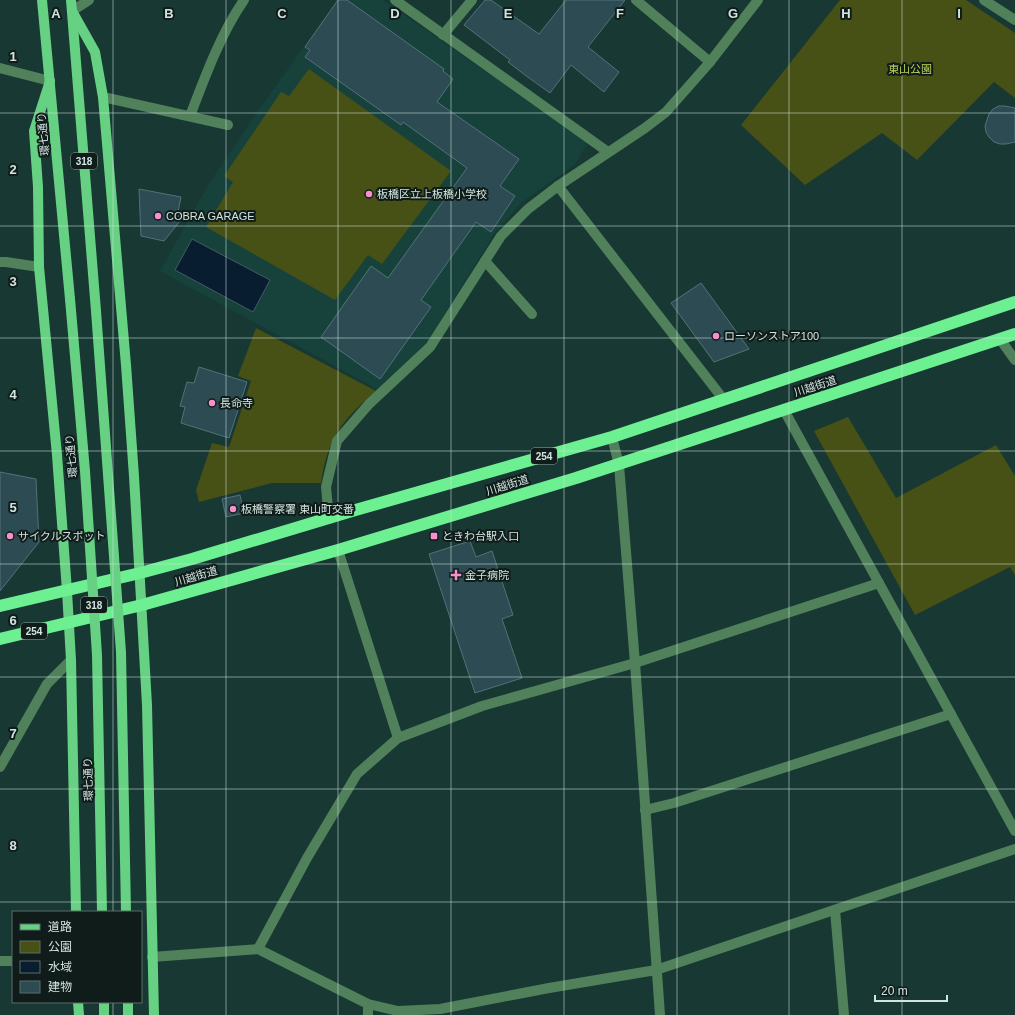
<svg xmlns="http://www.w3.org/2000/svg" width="1015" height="1015" viewBox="0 0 1015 1015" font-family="Arial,'Noto Sans JP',sans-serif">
<rect width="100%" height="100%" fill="#183833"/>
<!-- built -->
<polygon fill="#17423c" points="337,0 383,0 588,143 574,165 522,202 494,234 426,344 377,389 160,271 208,185 249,124"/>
<!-- green -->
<g fill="#475015">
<polygon points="840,0 966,0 1015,33 1015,98 994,82 917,160 882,133 805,185 741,125"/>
<polygon points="309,69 451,171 382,264 368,255 335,300 206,227 233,182 224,176 281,92 289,96"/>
<path d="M256,328L376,391C341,421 328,438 321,483H272L199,502L196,490L212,443L229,447L251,381L238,376Z"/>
<polygon points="848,417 896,498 996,445 1015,476 1015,575 1010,567 915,615 814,431"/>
</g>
<!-- water -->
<polygon fill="#081d30" stroke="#455965" points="192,239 270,280 253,312 175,270"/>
<!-- building -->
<g fill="#2c4b53" stroke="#52727b">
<polygon points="338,0 347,0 444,69 443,71 453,79 437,102 519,159 500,186 515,196 491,232 476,222 421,300 431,307 380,379 321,337 371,266 388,278 467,168 403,122 401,125 305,57 310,50 305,47"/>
<polygon points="485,0 491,0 539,34 566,0 625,0 588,47 619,72 604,92 571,65 550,93 525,75 508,62 510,60 464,25"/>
<polygon points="999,106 1005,106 1015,108 1015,142 1006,144 1000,144 994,142 989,137 986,132 985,126 989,114 993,109"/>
<polygon points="139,189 181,197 178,212 180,221 164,241 141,236"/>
<polygon points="701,283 749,349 714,362 671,303"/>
<polygon points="199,367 247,382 229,438 181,423 185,407 180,406 187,382 194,383"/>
<polygon points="0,472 36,479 39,542 0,591"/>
<polygon points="240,495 244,513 226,517 222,499"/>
<polygon points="470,541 476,557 492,551 513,615 502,619 522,678 475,693 429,554"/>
</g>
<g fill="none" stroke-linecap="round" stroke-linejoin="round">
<!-- minor -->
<g stroke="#51815b" stroke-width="10">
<polyline points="395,0 608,152"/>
<polyline points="636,0 710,62"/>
<polyline points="984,0 1015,20"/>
<polyline points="72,11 89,0"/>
<polyline points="443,35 472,0"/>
<polyline points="0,68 50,81"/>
<polyline points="103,97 228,125"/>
<path d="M190,116C205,77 220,35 244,0"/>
<polyline points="558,186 724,400"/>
<polyline points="485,261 532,314"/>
<polyline points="0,262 6,262 39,267"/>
<polyline points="1000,339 1015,360"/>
<polyline points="784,410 1015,831"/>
<polyline points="612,437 619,465 635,663 660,1015"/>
<polyline points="329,519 326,487 337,441 369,404 430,347 501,236 528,209 558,186 645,128 666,112 710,62 758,0"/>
<polyline points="338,550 398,738"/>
<polyline points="0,767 47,684 71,660"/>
<polyline points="645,810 674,803 951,714"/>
<polyline points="835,910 844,1015"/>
<polyline points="258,949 307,858 357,774 398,738 482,706 635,663 879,583"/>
<polyline points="152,957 258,949 368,1004 398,1011 440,1009 549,988 656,970 1015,849"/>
<polyline points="0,961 13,961"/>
<polyline points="368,1004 368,1015"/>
</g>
<!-- major -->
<g stroke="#66d182" stroke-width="10">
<polyline points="42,0 70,299"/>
<polyline points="71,0 96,311"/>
<polyline points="72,11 95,52 103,97 126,365 134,476 147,705 154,1015"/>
<polyline points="50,81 34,131 38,187 39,267 57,455 67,591 71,660 76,912"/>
<polyline points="78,1002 79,1015"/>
<polyline points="104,1002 104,1015"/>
<polyline points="128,1002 128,1015"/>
</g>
<!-- highway -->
<g stroke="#6df091" stroke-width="12">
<polyline points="0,606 140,573 192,559 352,511 612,437 1015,302"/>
<polyline points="0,639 142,605 338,550 576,478 1015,334"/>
</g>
<!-- major-bridge -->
<g stroke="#66d182" stroke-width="10">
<polyline points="70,299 85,471 97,655 102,912"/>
<polyline points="96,311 121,652 126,912"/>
</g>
</g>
<!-- grid -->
<path fill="none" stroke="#d2e4e0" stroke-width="1" stroke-opacity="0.55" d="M113,0V912M226,0V1015M338,0V1015M451,0V1015M564,0V1015M677,0V1015M789,0V1015M902,0V1015M0,113H1015M0,226H1015M0,338H1015M0,451H1015M0,564H1015M0,677H1015M0,789H1015M0,902H1015M113,1002V1015"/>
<!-- markers -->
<g fill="#f890cb" stroke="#0f1c1a" stroke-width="1.5">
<circle cx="369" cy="194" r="4"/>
<circle cx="158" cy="216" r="4"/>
<circle cx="716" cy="336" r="4"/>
<circle cx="212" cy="403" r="4"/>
<circle cx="233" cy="509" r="4"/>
<circle cx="10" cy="536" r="4"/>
<rect x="430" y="532" width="8" height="8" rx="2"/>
<path d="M454 569h4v4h4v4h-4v4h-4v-4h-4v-4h4z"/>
</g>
<g text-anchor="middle" stroke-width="4" stroke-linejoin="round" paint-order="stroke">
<!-- shield labels -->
<g fill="#0f1c1a" stroke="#98a8a5" stroke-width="1">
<rect x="71" y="153" width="26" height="16" rx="3"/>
<rect x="531" y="448" width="26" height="16" rx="3"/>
<rect x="81" y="597" width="26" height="16" rx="3"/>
<rect x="21" y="623" width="26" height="16" rx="3"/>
</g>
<g font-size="10" font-weight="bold" fill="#d2e4e0">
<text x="84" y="165">318</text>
<text x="544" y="460">254</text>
<text x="94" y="609">318</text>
<text x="34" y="635">254</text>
</g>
<!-- park labels -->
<g font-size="11" fill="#bed25b" stroke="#0f1c1a">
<text x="910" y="73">東山公園</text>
</g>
<!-- street labels -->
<g font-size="11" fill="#d2e4e0" stroke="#0f1c1a">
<text transform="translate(43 134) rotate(-95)" y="4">環七通り</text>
<text transform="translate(815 386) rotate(-18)" y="4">川越街道</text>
<text transform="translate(71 456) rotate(-95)" y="4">環七通り</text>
<text transform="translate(507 485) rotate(-17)" y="4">川越街道</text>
<text transform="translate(196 576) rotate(-16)" y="4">川越街道</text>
<text transform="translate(88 779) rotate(-91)" y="4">環七通り</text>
</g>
<!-- poi labels -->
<g font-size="11" fill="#d2e4e0" stroke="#0f1c1a" text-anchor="start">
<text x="377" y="198">板橋区立上板橋小学校</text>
<text x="166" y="220">COBRA GARAGE</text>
<text x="724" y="340">ローソンストア100</text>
<text x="220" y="407">長命寺</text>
<text x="241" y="513">板橋警察署 東山町交番</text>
<text x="18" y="540">サイクルスポット</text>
<text x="442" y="540">ときわ台駅入口</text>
<text x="465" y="579">金子病院</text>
</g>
</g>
<g font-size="13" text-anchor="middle" font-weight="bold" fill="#d2e4e0" stroke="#0f1c1a" stroke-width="4" stroke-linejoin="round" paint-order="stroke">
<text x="56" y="18">A</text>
<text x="169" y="18">B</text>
<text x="282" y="18">C</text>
<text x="395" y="18">D</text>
<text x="508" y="18">E</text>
<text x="620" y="18">F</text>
<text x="733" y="18">G</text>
<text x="846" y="18">H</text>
<text x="959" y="18">I</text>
<text x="13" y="61">1</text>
<text x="13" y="174">2</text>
<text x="13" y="286">3</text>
<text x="13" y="399">4</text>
<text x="13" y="512">5</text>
<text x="13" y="625">6</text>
<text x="13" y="738">7</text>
<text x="13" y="850">8</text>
</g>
<!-- legend -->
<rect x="12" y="911" width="130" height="92" fill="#0f1c1a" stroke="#5d6c69"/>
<rect x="20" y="924" width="20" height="6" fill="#66d182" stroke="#5d6c69"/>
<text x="48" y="931" font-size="12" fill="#d2e4e0">道路</text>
<rect x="20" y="941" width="20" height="12" fill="#475015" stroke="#5d6c69"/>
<text x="48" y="951" font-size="12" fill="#d2e4e0">公園</text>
<rect x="20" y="961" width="20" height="12" fill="#081d30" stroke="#5d6c69"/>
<text x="48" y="971" font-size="12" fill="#d2e4e0">水域</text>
<rect x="20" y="981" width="20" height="12" fill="#2c4b53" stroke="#5d6c69"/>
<text x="48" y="991" font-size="12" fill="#d2e4e0">建物</text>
<!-- scale -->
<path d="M875 995v6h72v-6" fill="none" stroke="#d2e4e0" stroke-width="2"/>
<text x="881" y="995" font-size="12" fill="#d2e4e0" stroke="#0f1c1a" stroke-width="3" paint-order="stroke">20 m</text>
</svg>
